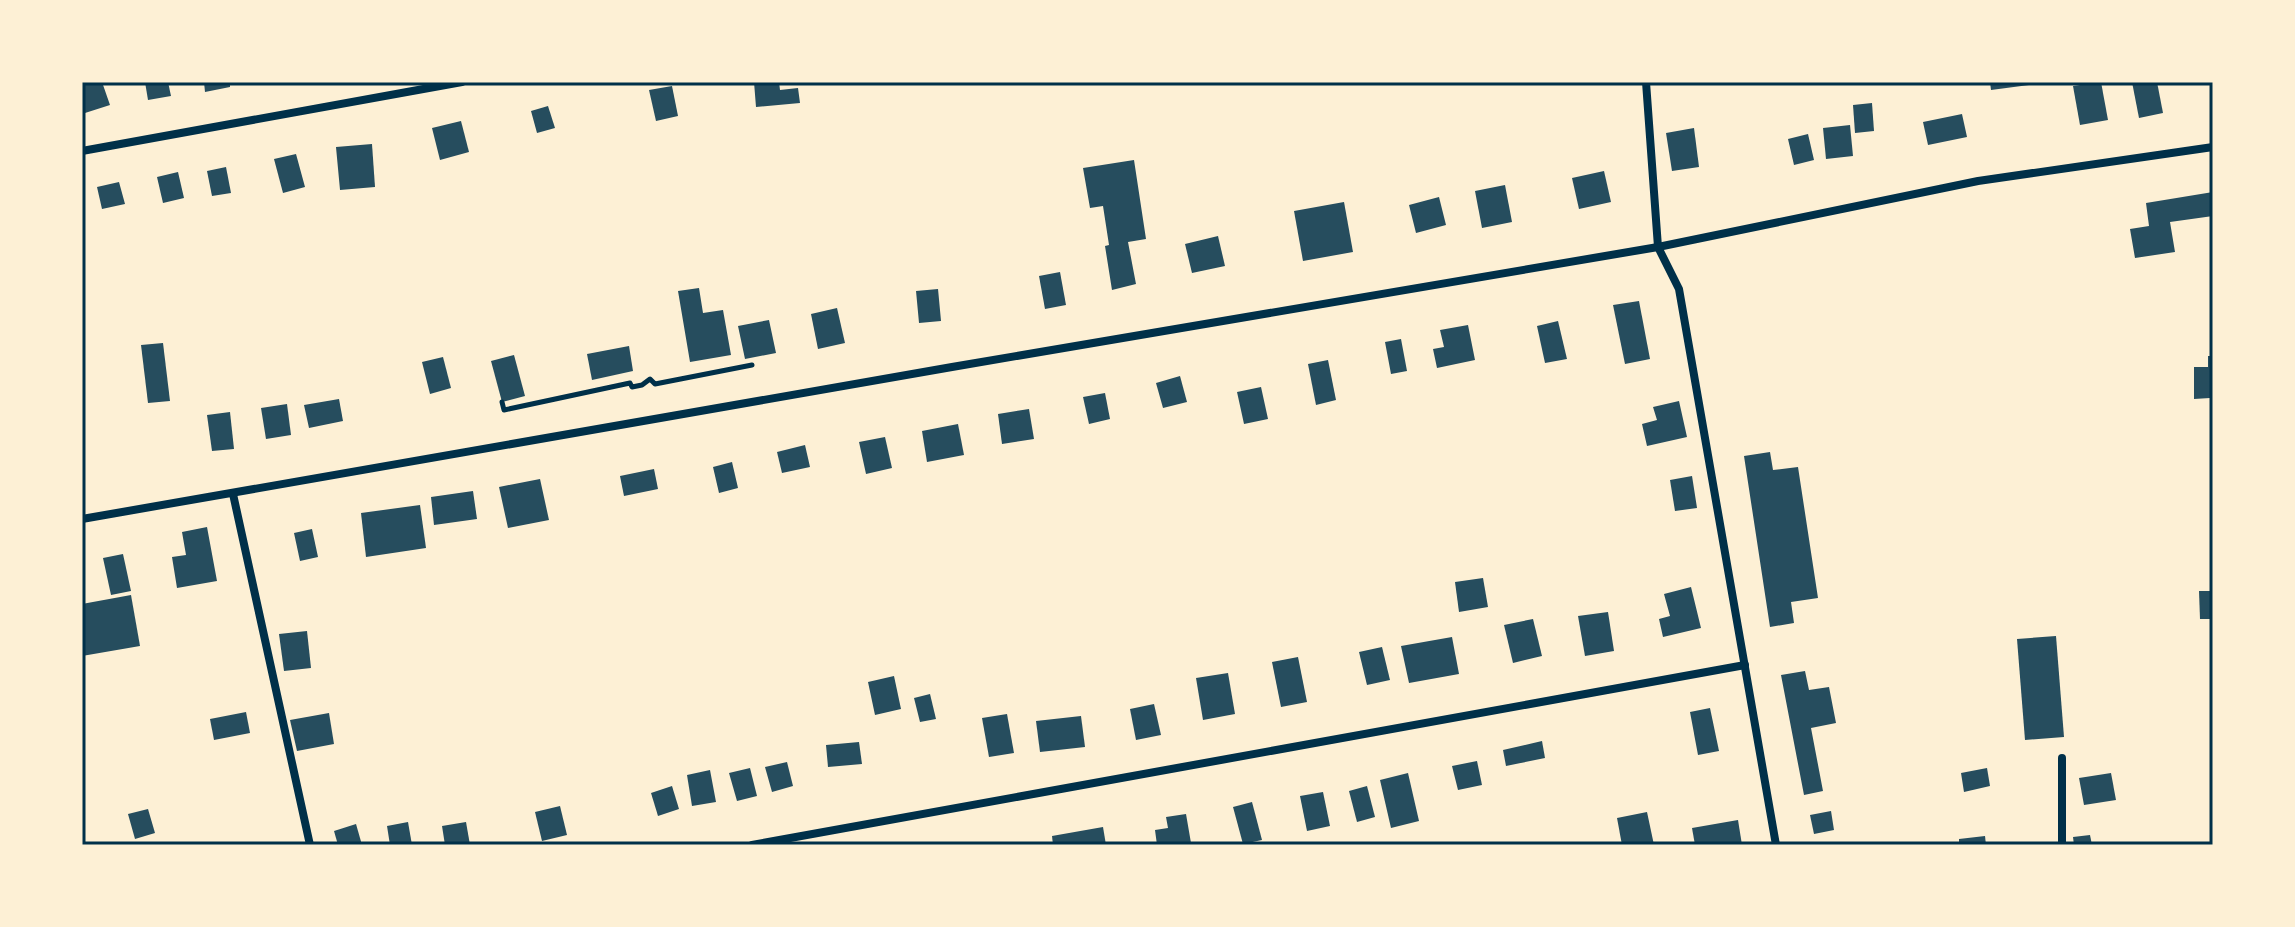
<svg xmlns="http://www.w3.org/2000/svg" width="2295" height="927" viewBox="0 0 2295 927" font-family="Overpass,sans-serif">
<rect width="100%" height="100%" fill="#fdf0d5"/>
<!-- building -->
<g fill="#264d5e">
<polygon points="82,82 102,82 110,105 85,113 82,103"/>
<polygon points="145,82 168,82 171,96 148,100"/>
<polygon points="204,82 230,82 230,87 205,92"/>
<polygon points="754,82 779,82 780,90 798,88 800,103 756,107"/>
<polygon points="1990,82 2028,82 2029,85 1991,90"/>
<polygon points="2101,82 2108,120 2080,125 2073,86"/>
<polygon points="2132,82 2157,82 2163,113 2139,118"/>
<polygon points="672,86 678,116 656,121 649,90"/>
<polygon points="1872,103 1874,131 1855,133 1853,105"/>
<polygon points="548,106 555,128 537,133 531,111"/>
<polygon points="1962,114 1967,137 1928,145 1923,122"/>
<polygon points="461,121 469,152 440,160 432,128"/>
<polygon points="1850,125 1853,156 1826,159 1823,128"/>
<polygon points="1694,128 1699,167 1672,171 1666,133"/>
<polygon points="1808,134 1814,160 1794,165 1788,139"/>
<polygon points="372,144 375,187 340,190 336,147"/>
<polygon points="296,154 305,187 283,193 274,159"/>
<polygon points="1134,160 1146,239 1128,242 1136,284 1112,290 1105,246 1109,245 1103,206 1090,208 1083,168"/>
<polygon points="226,167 231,193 212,196 207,171"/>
<polygon points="1604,171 1611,202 1579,209 1572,178"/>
<polygon points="178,172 184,198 163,203 157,177"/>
<polygon points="119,182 125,204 102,209 97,187"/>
<polygon points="1505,185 1512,222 1482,228 1475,191"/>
<polygon points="2213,192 2213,216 2170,222 2175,252 2135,258 2130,229 2149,226 2146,203"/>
<polygon points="1439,197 1446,225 1416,233 1409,205"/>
<polygon points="1344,202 1353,252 1303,261 1294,211"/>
<polygon points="1218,236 1225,266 1192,273 1185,244"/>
<polygon points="1060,272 1066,305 1045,309 1039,276"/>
<polygon points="699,288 703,313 723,310 731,355 690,362 678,291"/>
<polygon points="938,289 941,321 919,323 916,291"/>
<polygon points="1639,301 1650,359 1625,364 1613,305"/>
<polygon points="837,308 845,343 818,349 811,314"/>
<polygon points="769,320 776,353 745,359 738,326"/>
<polygon points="1558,321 1567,359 1545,363 1537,326"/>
<polygon points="1468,325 1475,360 1437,368 1433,349 1444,347 1440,330"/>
<polygon points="1401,339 1407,371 1391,374 1385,342"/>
<polygon points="163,343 170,401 148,403 141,345"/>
<polygon points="629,346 633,371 592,380 587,354"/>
<polygon points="514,355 525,396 502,402 491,361"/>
<polygon points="2208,356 2213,356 2213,414 2210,414 2210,398 2194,399 2194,367 2208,367"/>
<polygon points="443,357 451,388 430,394 422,362"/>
<polygon points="1328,360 1336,400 1316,405 1308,364"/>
<polygon points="1180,376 1187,402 1163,408 1156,383"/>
<polygon points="1261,387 1268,419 1244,424 1237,392"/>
<polygon points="1105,393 1110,419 1089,424 1083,397"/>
<polygon points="339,399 343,421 309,428 304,405"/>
<polygon points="1679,401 1687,437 1647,446 1642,424 1657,420 1653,407"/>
<polygon points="287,404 291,435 266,439 261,408"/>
<polygon points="1029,409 1034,439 1002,444 998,414"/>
<polygon points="230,412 234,449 212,451 207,415"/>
<polygon points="958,424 964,455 927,462 922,431"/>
<polygon points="885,437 892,468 866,474 859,442"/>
<polygon points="805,445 810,467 782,473 777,452"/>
<polygon points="1770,452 1773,470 1798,467 1818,598 1791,602 1794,623 1770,627 1744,456"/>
<polygon points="732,462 738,488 719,493 713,467"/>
<polygon points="654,469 658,489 624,496 620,476"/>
<polygon points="1692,476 1697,508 1675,511 1670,480"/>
<polygon points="540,479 549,520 508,528 499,487"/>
<polygon points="473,491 477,519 434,525 431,497"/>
<polygon points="420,505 426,548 366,557 361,513"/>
<polygon points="207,527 217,581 177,588 172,557 186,555 182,532"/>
<polygon points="312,529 318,557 300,561 294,533"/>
<polygon points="123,554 131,591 111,595 103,558"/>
<polygon points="1483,578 1488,607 1459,612 1455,582"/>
<polygon points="1691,587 1701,628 1663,637 1659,619 1670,616 1664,594"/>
<polygon points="2199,591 2213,591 2213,619 2200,619"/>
<polygon points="131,595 140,646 82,656 82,604"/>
<polygon points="1608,612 1614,651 1585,656 1578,616"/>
<polygon points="1533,619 1542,656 1513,663 1504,625"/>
<polygon points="307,631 311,668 284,671 279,634"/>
<polygon points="2056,636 2064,737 2025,740 2017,639"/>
<polygon points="1452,637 1459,674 1409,683 1401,646"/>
<polygon points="1382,647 1390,680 1367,685 1359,652"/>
<polygon points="1298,657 1307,702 1281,707 1272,662"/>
<polygon points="1805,671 1809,690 1829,687 1836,723 1811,728 1823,791 1804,795 1781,675"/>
<polygon points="1228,673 1235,714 1203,720 1196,678"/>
<polygon points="894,676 901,709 875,715 868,682"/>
<polygon points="930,694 936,719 920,722 914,698"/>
<polygon points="1154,704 1161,735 1136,740 1130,709"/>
<polygon points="1710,708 1719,751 1698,755 1690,712"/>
<polygon points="246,712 250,733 214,740 210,719"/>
<polygon points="329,713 334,744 297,751 290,720"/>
<polygon points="1007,714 1014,753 989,757 982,718"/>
<polygon points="1081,716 1085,747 1040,752 1036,721"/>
<polygon points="1542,741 1545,758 1506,766 1503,750"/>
<polygon points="859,742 862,764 828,767 826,745"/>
<polygon points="1477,761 1482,785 1458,790 1452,766"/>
<polygon points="787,762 793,786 772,792 765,767"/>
<polygon points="750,768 757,796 737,801 729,773"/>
<polygon points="1987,768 1990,786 1964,792 1961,773"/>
<polygon points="710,770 716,802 692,806 687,775"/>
<polygon points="1408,773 1419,821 1391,828 1380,780"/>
<polygon points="2111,773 2116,800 2084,805 2079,778"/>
<polygon points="672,786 679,809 658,816 651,793"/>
<polygon points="1367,786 1375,817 1357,822 1349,791"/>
<polygon points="1323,792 1330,826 1307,831 1300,796"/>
<polygon points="1252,802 1262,840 1243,844 1233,807"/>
<polygon points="560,806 567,835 542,841 535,812"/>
<polygon points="148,809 155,833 135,839 128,814"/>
<polygon points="1831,811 1834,830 1814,834 1810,815"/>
<polygon points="1647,812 1654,845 1622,845 1617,818"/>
<polygon points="1186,814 1191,843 1157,845 1155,830 1168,828 1166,817"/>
<polygon points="1738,820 1742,845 1695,845 1692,828"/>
<polygon points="408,822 412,845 390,845 387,826"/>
<polygon points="466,822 470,845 445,845 442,826"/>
<polygon points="356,824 362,845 338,845 334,831"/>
<polygon points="1103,827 1106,845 1053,845 1052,836"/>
<polygon points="2090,835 2092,845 2074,845 2073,837"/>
<polygon points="1985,836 1986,845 1959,845 1959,839"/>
</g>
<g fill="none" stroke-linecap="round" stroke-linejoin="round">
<!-- path -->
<polyline stroke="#003049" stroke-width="5" points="502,402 504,410 630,383 632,387 642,385 650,379 655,384 752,365"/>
<!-- minor -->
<g stroke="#003049" stroke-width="8">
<polyline points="1646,82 1658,247 1679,289 1776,845"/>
<polyline points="82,151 462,82"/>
<polyline points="233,494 310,845"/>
<polyline points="82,519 952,367 1658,247 1978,181 2213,147"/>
<polyline points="2062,758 2062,845"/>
<polyline points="752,845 1745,665"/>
</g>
</g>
<!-- border -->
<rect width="2295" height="927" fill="none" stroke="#fdf0d5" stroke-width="168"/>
<rect x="84" y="84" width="2127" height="759" fill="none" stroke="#003049" stroke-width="3"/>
</svg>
